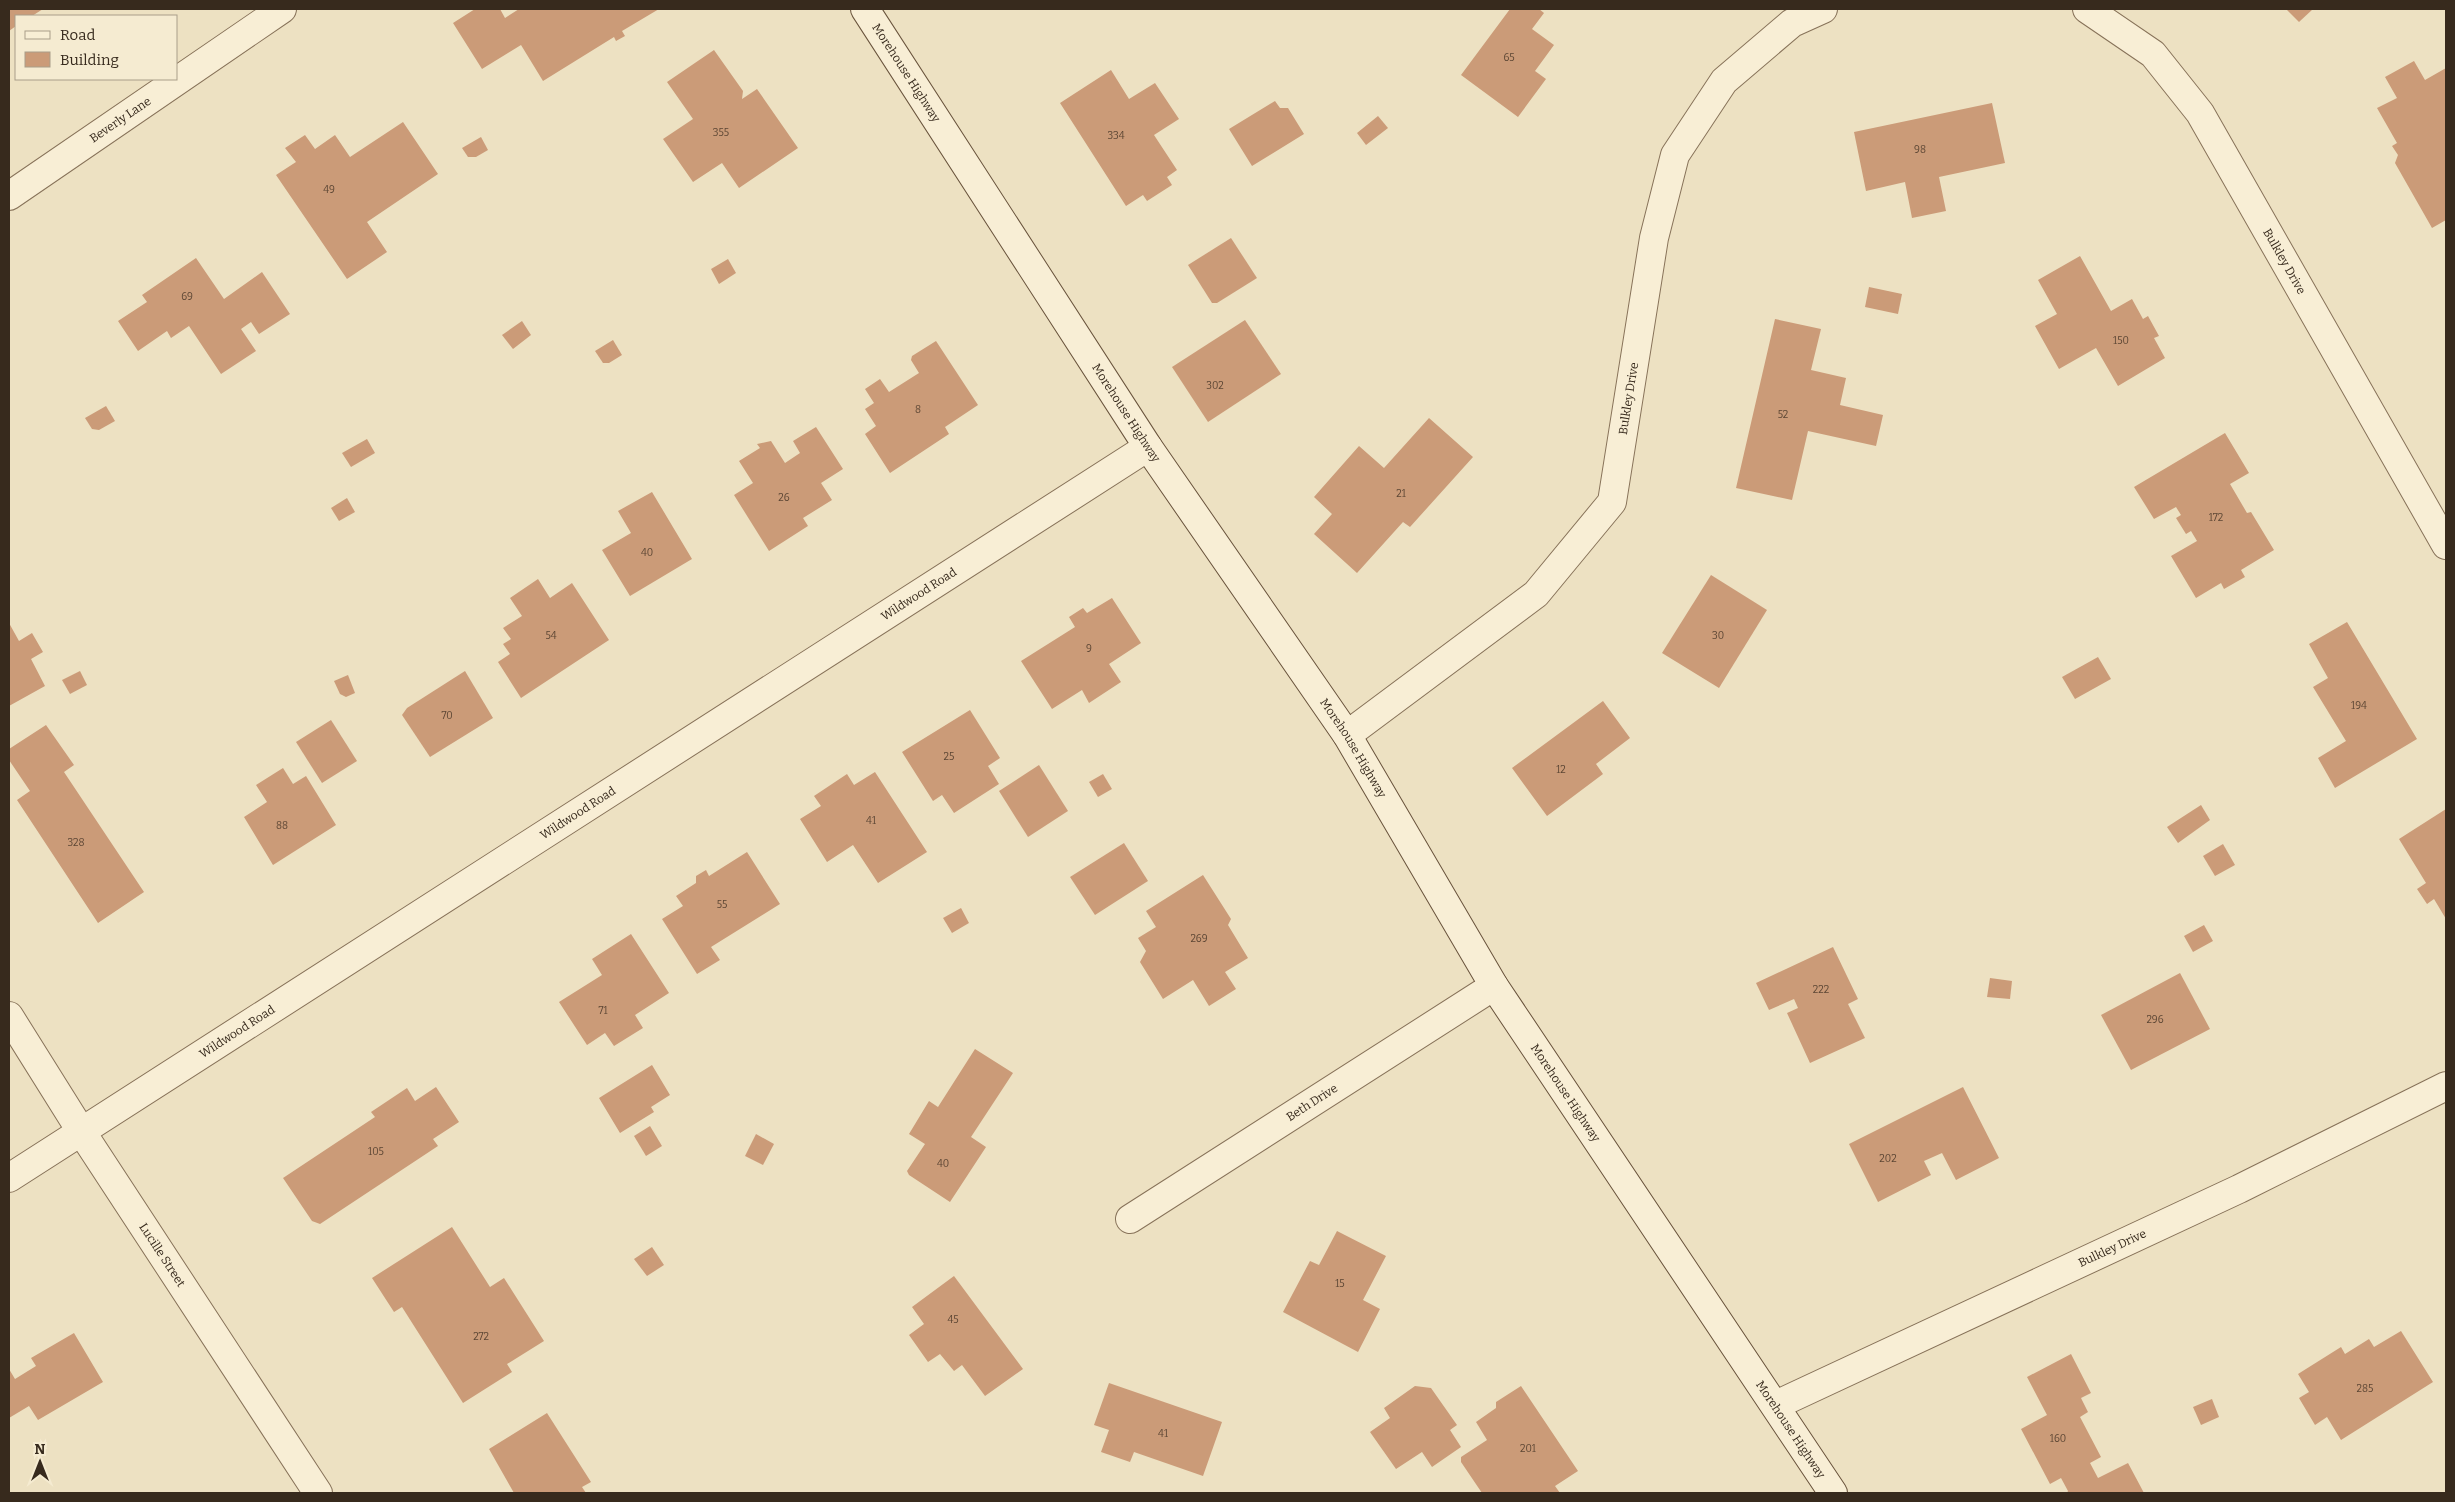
<svg xmlns="http://www.w3.org/2000/svg" width="2455" height="1502" viewBox="0 0 2455 1502" font-family="Bitter,serif">
<rect width="100%" height="100%" fill="#ede1c2"/>
<!-- building -->
<g fill="#cb9b78">
<polygon points="9,9 43,9 32,16 16,16 16,26 9,31"/>
<polygon points="475,9 500,9 505,18 519,9 659,9 622,31 625,36 616,41 614,37 543,81 521,45 482,69 453,23"/>
<polygon points="1510,9 1539,9 1544,13 1532,29 1554,45 1535,71 1546,79 1518,117 1461,75"/>
<polygon points="2286,9 2313,9 2299,22"/>
<polygon points="714,50 743,91 742,99 757,89 798,148 739,188 722,163 693,182 663,139 693,119 667,82"/>
<polygon points="2414,61 2425,80 2446,68 2446,220 2432,228 2395,163 2398,155 2392,146 2397,143 2377,108 2397,98 2385,77"/>
<polygon points="1111,70 1129,99 1155,83 1179,119 1154,135 1177,170 1167,177 1172,185 1147,201 1143,195 1126,206 1060,103"/>
<polygon points="1275,101 1280,108 1288,108 1304,134 1252,166 1229,129"/>
<polygon points="1992,103 2005,163 1939,177 1946,211 1912,218 1905,182 1866,191 1854,132"/>
<polygon points="1378,116 1388,128 1366,145 1357,133"/>
<polygon points="403,122 438,174 367,222 387,252 347,279 276,175 296,162 285,148 305,135 315,149 335,135 350,157"/>
<polygon points="481,137 488,150 476,157 468,157 462,148"/>
<polygon points="1231,238 1257,278 1217,303 1212,303 1188,265"/>
<polygon points="2080,256 2111,311 2132,299 2143,319 2148,316 2159,336 2154,338 2165,358 2118,386 2096,348 2059,369 2035,326 2057,314 2038,280"/>
<polygon points="196,258 224,299 262,272 290,314 259,334 251,322 241,329 256,351 221,374 189,326 171,338 167,331 138,351 118,321 147,302 142,295"/>
<polygon points="728,259 736,273 719,284 711,269"/>
<polygon points="1869,287 1902,294 1898,314 1865,307"/>
<polygon points="1775,319 1821,329 1811,370 1846,378 1840,405 1883,415 1876,446 1808,431 1792,500 1736,488"/>
<polygon points="1245,320 1281,374 1208,422 1172,367"/>
<polygon points="522,321 531,335 513,349 502,335"/>
<polygon points="613,340 622,355 609,363 603,363 595,351"/>
<polygon points="936,341 978,405 945,427 949,434 890,473 865,434 876,426 865,409 874,403 865,389 880,379 889,392 919,373 911,360 912,356"/>
<polygon points="106,406 115,421 99,430 92,429 85,418"/>
<polygon points="1429,418 1473,457 1410,527 1403,522 1357,573 1314,534 1332,514 1314,497 1359,446 1384,468"/>
<polygon points="816,427 843,469 821,483 832,500 803,518 808,526 769,551 734,495 753,483 739,461 760,448 757,444 771,441 785,463 800,453 793,441"/>
<polygon points="2225,433 2249,473 2230,484 2247,513 2251,512 2274,550 2241,570 2245,577 2224,589 2221,583 2196,598 2171,556 2197,541 2191,531 2186,534 2176,518 2181,515 2176,507 2154,519 2134,487"/>
<polygon points="367,439 375,453 351,467 342,453"/>
<polygon points="652,492 692,559 630,596 602,550 631,533 618,511"/>
<polygon points="347,498 355,512 339,521 331,508"/>
<polygon points="1711,575 1767,610 1719,688 1662,653"/>
<polygon points="538,579 550,598 572,583 609,640 521,698 498,662 510,654 503,644 511,639 503,628 522,616 510,598"/>
<polygon points="1112,598 1141,643 1109,664 1121,682 1089,703 1082,690 1052,709 1021,661 1075,627 1069,617 1083,608 1087,613"/>
<polygon points="2347,622 2417,739 2335,788 2318,758 2346,741 2313,687 2328,678 2309,644"/>
<polygon points="9,623 19,641 32,633 43,652 31,659 45,686 9,706"/>
<polygon points="2098,657 2111,679 2075,699 2062,677"/>
<polygon points="80,671 87,685 70,694 62,680"/>
<polygon points="465,671 493,718 430,757 402,715 407,708"/>
<polygon points="348,675 355,693 346,697 340,694 334,681"/>
<polygon points="1603,701 1630,738 1596,764 1603,774 1547,816 1512,768"/>
<polygon points="970,710 1000,758 988,766 999,784 954,813 942,795 933,801 902,752"/>
<polygon points="331,720 357,761 322,783 296,742"/>
<polygon points="46,725 74,765 64,772 144,892 98,923 17,800 30,791 9,760 9,749"/>
<polygon points="1039,765 1068,811 1028,837 999,791"/>
<polygon points="283,768 293,784 306,776 336,825 273,865 244,817 267,802 256,785"/>
<polygon points="875,772 927,852 878,883 853,845 827,862 800,819 821,806 814,796 847,774 854,785"/>
<polygon points="1103,774 1112,789 1098,797 1089,782"/>
<polygon points="2201,805 2210,820 2178,843 2167,827"/>
<polygon points="2446,809 2446,919 2434,899 2427,904 2417,889 2426,883 2399,839"/>
<polygon points="1124,843 1148,881 1095,915 1070,877"/>
<polygon points="2223,844 2235,865 2215,876 2203,856"/>
<polygon points="747,852 780,904 711,947 720,960 697,974 662,919 683,906 676,896 696,883 696,876 706,870 709,876"/>
<polygon points="1203,875 1231,919 1228,925 1248,958 1225,972 1236,989 1209,1006 1193,980 1163,999 1140,962 1146,951 1138,938 1156,927 1146,911"/>
<polygon points="961,908 969,923 952,933 943,918"/>
<polygon points="2204,925 2213,941 2193,952 2184,936"/>
<polygon points="631,934 669,993 635,1015 643,1028 614,1046 605,1033 587,1045 559,1002 602,975 592,959"/>
<polygon points="1833,947 1858,999 1848,1004 1865,1038 1810,1063 1787,1013 1798,1008 1794,999 1769,1010 1756,983"/>
<polygon points="2180,973 2210,1029 2131,1070 2101,1015"/>
<polygon points="1990,978 2012,981 2010,999 1987,997"/>
<polygon points="975,1049 1013,1073 971,1137 986,1147 950,1202 909,1175 907,1171 925,1144 909,1134 929,1101 938,1107"/>
<polygon points="652,1065 670,1095 651,1107 654,1112 620,1133 599,1098"/>
<polygon points="436,1087 459,1122 433,1139 438,1146 320,1224 312,1221 283,1178 375,1117 371,1112 407,1088 415,1101"/>
<polygon points="1963,1087 1999,1158 1956,1180 1942,1153 1924,1161 1931,1175 1878,1202 1849,1144"/>
<polygon points="650,1126 662,1146 646,1156 634,1136"/>
<polygon points="756,1134 774,1144 763,1165 745,1156"/>
<polygon points="452,1227 490,1287 504,1278 544,1341 507,1364 512,1372 463,1403 402,1307 394,1312 372,1278"/>
<polygon points="1337,1231 1386,1256 1363,1300 1380,1309 1358,1352 1283,1312 1310,1261 1319,1265"/>
<polygon points="652,1247 664,1265 647,1276 634,1259"/>
<polygon points="954,1276 1023,1369 985,1396 962,1365 954,1371 940,1354 928,1362 909,1335 924,1324 912,1307"/>
<polygon points="2401,1331 2433,1382 2341,1440 2327,1417 2315,1425 2299,1398 2309,1392 2298,1374 2341,1347 2345,1354 2369,1339 2374,1347"/>
<polygon points="74,1333 103,1382 38,1420 29,1406 9,1418 9,1369 15,1379 36,1366 31,1358"/>
<polygon points="2071,1354 2091,1393 2081,1398 2088,1412 2080,1417 2101,1457 2090,1463 2098,1478 2128,1463 2144,1493 2067,1493 2068,1491 2061,1478 2050,1484 2021,1429 2047,1415 2027,1377"/>
<polygon points="1109,1383 1222,1422 1203,1476 1134,1452 1130,1462 1101,1452 1109,1430 1094,1425"/>
<polygon points="1415,1386 1431,1388 1457,1425 1450,1430 1461,1447 1432,1467 1422,1452 1396,1469 1370,1432 1390,1418 1384,1408"/>
<polygon points="1521,1386 1578,1471 1555,1486 1560,1493 1482,1493 1461,1462 1461,1457 1487,1440 1476,1422 1496,1408 1496,1402"/>
<polygon points="2212,1399 2219,1417 2201,1425 2193,1407"/>
<polygon points="547,1413 591,1482 582,1487 586,1493 514,1493 489,1449"/>
</g>
<g fill="none" stroke-linecap="round" stroke-linejoin="round">
<defs>
<g id="street">
<path id="s1" d="M2087,9L2153,54L2200,113L2446,545"/>
<path id="s2" d="M9,196L282,9"/>
<path id="s3" d="M1347,735L1536,594L1612,502L1654,238L1675,155L1724,81L1792,23L1823,9"/>
<path id="s4" d="M9,1016L81,1131L318,1493"/>
<path id="s5" d="M9,1178L1148,447"/>
<path id="s6" d="M1130,1219L1494,986"/>
<path id="s7" d="M1776,1405L2239,1189L2446,1086"/>
</g>
<g id="secondary">
<path id="s8" d="M865,9L1148,447L1347,735L1494,986L1833,1493"/>
</g>
</defs>
<!-- street casing -->
<use href="#street" stroke="#877259" stroke-width="30"/>
<!-- secondary casing -->
<use href="#secondary" stroke="#69533c" stroke-width="30"/>
<!-- street -->
<use href="#street" stroke="#f8eed5" stroke-width="28"/>
<!-- secondary -->
<use href="#secondary" stroke="#f8eed5" stroke-width="28"/>
</g>
<g text-anchor="middle" stroke-width="4" stroke-linejoin="round" paint-order="stroke">
<!-- number labels -->
<g font-size="10" fill="#5c4634">
<text x="1509" y="61">65</text>
<text x="721" y="136">355</text>
<text x="1116" y="139">334</text>
<text x="1920" y="153">98</text>
<text x="329" y="193">49</text>
<text x="187" y="300">69</text>
<text x="2121" y="344">150</text>
<text x="1215" y="389">302</text>
<text x="918" y="413">8</text>
<text x="1783" y="418">52</text>
<text x="1401" y="497">21</text>
<text x="784" y="501">26</text>
<text x="2216" y="521">172</text>
<text x="647" y="556">40</text>
<text x="551" y="639">54</text>
<text x="1718" y="639">30</text>
<text x="1089" y="652">9</text>
<text x="2359" y="709">194</text>
<text x="447" y="719">70</text>
<text x="949" y="760">25</text>
<text x="1561" y="773">12</text>
<text x="871" y="824">41</text>
<text x="282" y="829">88</text>
<text x="76" y="846">328</text>
<text x="722" y="908">55</text>
<text x="1199" y="942">269</text>
<text x="1821" y="993">222</text>
<text x="603" y="1014">71</text>
<text x="2155" y="1023">296</text>
<text x="376" y="1155">105</text>
<text x="1888" y="1162">202</text>
<text x="943" y="1167">40</text>
<text x="1340" y="1287">15</text>
<text x="953" y="1323">45</text>
<text x="481" y="1340">272</text>
<text x="2365" y="1392">285</text>
<text x="1163" y="1437">41</text>
<text x="2058" y="1442">160</text>
<text x="1528" y="1452">201</text>
</g>
<!-- street labels -->
<g font-size="12" fill="#372a1d" stroke="#f5ebd1">
<text dy="4" stroke="none"><textPath href="#s8" startOffset="76">Morehouse Highway</textPath></text>
<text dy="4" stroke="none"><textPath href="#s2" startOffset="135">Beverly Lane</textPath></text>
<text dy="4" stroke="none"><textPath href="#s1" startOffset="326">Bulkley Drive</textPath></text>
<text dy="4" stroke="none"><textPath href="#s3" startOffset="460">Bulkley Drive</textPath></text>
<text dy="4" stroke="none"><textPath href="#s8" startOffset="481">Morehouse Highway</textPath></text>
<text dy="4" stroke="none"><textPath href="#s5" startOffset="1081">Wildwood Road</textPath></text>
<text dy="4" stroke="none"><textPath href="#s8" startOffset="886">Morehouse Highway</textPath></text>
<text dy="4" stroke="none"><textPath href="#s5" startOffset="676">Wildwood Road</textPath></text>
<text dy="4" stroke="none"><textPath href="#s5" startOffset="271">Wildwood Road</textPath></text>
<text dy="4" stroke="none"><textPath href="#s8" startOffset="1291">Morehouse Highway</textPath></text>
<text dy="4" stroke="none"><textPath href="#s6" startOffset="216">Beth Drive</textPath></text>
<text dy="4" stroke="none"><textPath href="#s7" startOffset="371">Bulkley Drive</textPath></text>
<text dy="4" stroke="none"><textPath href="#s4" startOffset="284">Lucille Street</textPath></text>
<text dy="4" stroke="none"><textPath href="#s8" startOffset="1696">Morehouse Highway</textPath></text>
</g>
</g>
<!-- border -->
<rect width="2455" height="1502" fill="none" stroke="#372a1d" stroke-width="20"/>
<!-- legend -->
<rect x="15" y="15" width="162" height="65" fill="#f5ebd1" stroke="#a99e89"/>
<rect x="25" y="31" width="25" height="8" fill="#f8eed5" stroke="#a99e89"/>
<text x="60" y="40" font-size="15" fill="#372a1d">Road</text>
<rect x="25" y="52" width="25" height="15" fill="#cb9b78" stroke="#a99e89"/>
<text x="60" y="65" font-size="15" fill="#372a1d">Building</text>
<!-- north arrow -->
<g transform="translate(40 1462)" stroke="#f5ebd1" stroke-width="4" paint-order="stroke">
<path d="M0-4L9 19L0 12L-9 19Z" fill="#372a1d"/>
<text y="-8" font-size="14" font-weight="bold" text-anchor="middle" fill="#372a1d">N</text>
</g>
</svg>
